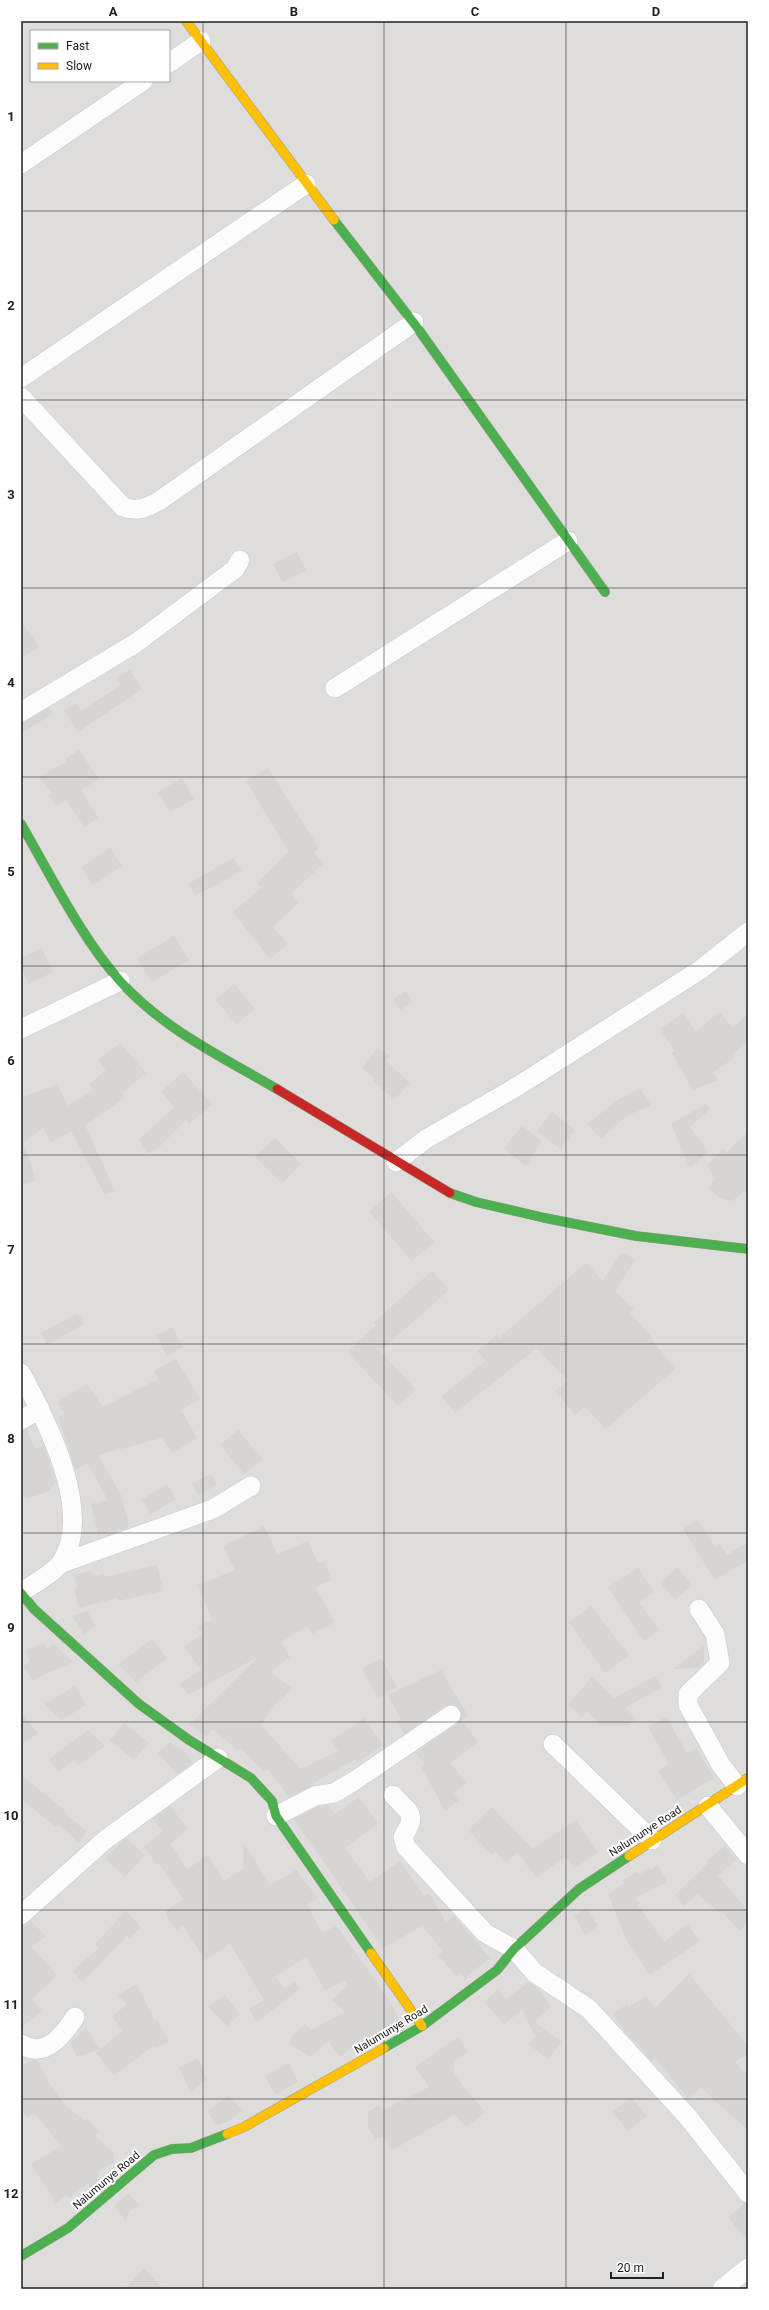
<svg xmlns="http://www.w3.org/2000/svg" width="769" height="2310" viewBox="0 0 769 2310" font-family="Roboto,sans-serif">
<rect width="100%" height="100%" fill="#f0eeea"/>
<!-- residential -->
<path fill="#dfdddb" fill-rule="evenodd" d="M21,21H748V2289H21ZM31,31H169V81H31Z"/>
<!-- building -->
<g fill="#d7d4d1">
<polygon points="297,552 306,571 282,582 273,564"/>
<polygon points="21,621 39,647 21,658"/>
<polygon points="130,670 142,689 78,732 64,710 77,704 81,711 121,685 116,678"/>
<polygon points="49,708 53,714 21,733 21,723"/>
<polygon points="79,750 99,779 81,790 98,818 84,827 66,800 56,806 49,795 52,793 39,777 66,762 65,759"/>
<polygon points="268,768 319,848 314,853 324,863 291,894 298,903 273,927 288,944 270,959 233,912 261,888 257,883 289,852 246,781"/>
<polygon points="182,778 194,799 170,812 158,792"/>
<polygon points="110,848 122,866 93,885 81,867"/>
<polygon points="233,858 242,870 217,885 195,895 188,884"/>
<polygon points="174,936 189,960 152,982 137,958"/>
<polygon points="42,948 53,972 29,984 21,968 21,958"/>
<polygon points="234,984 255,1009 237,1024 215,1000"/>
<polygon points="406,991 413,1003 400,1010 393,999"/>
<polygon points="719,1012 733,1028 748,1013 748,1039 732,1056 734,1058 712,1073 719,1080 693,1090 672,1053 675,1051 660,1029 683,1013 696,1032"/>
<polygon points="120,1043 146,1073 122,1093 125,1098 85,1125 115,1191 105,1195 71,1131 51,1143 43,1128 23,1143 36,1180 21,1185 21,1098 58,1084 67,1106 93,1090 89,1084 106,1070 98,1060"/>
<polygon points="378,1047 390,1056 386,1061 410,1083 394,1100 373,1081 375,1078 362,1068"/>
<polygon points="183,1072 212,1104 189,1124 186,1120 158,1148 148,1153 139,1140 174,1107 161,1092"/>
<polygon points="640,1088 651,1106 628,1115 601,1139 587,1124 619,1099"/>
<polygon points="706,1104 710,1109 690,1127 708,1151 690,1168 671,1124"/>
<polygon points="552,1112 575,1130 560,1149 537,1131"/>
<polygon points="522,1126 542,1141 526,1166 504,1148"/>
<polygon points="748,1132 748,1189 732,1201 720,1198 708,1189 715,1179 707,1165 723,1149 726,1153"/>
<polygon points="275,1138 301,1164 282,1184 255,1157"/>
<polygon points="391,1192 434,1242 412,1261 369,1212"/>
<polygon points="621,1253 636,1259 615,1291 634,1309 630,1313 652,1337 651,1338 675,1369 606,1429 585,1407 575,1415 555,1391 568,1380 536,1349 455,1413 441,1396 486,1361 477,1351 497,1335 499,1338 586,1263 603,1281"/>
<polygon points="432,1271 449,1290 380,1351 416,1390 398,1406 347,1352 376,1325 374,1322"/>
<polygon points="78,1313 84,1324 47,1345 41,1333"/>
<polygon points="172,1327 183,1347 167,1356 156,1336"/>
<polygon points="176,1359 200,1399 181,1410 197,1438 172,1453 162,1438 98,1455 122,1497 129,1527 98,1534 91,1504 108,1500 87,1463 76,1470 74,1466 58,1417 65,1414 57,1402 87,1384 103,1407 158,1379 154,1371"/>
<polygon points="27,1429 34,1449 44,1446 56,1482 47,1492 26,1499 21,1492 21,1431"/>
<polygon points="238,1430 263,1459 244,1474 220,1445"/>
<polygon points="211,1474 217,1485 198,1495 192,1483"/>
<polygon points="167,1484 176,1499 151,1514 142,1500"/>
<polygon points="697,1520 715,1547 720,1544 727,1555 748,1542 748,1560 715,1580 683,1529"/>
<polygon points="264,1526 277,1554 308,1541 318,1563 324,1561 332,1580 315,1587 335,1622 312,1634 307,1626 281,1642 290,1657 270,1672 292,1688 281,1701 279,1699 261,1725 301,1769 338,1751 331,1741 364,1718 383,1745 358,1762 356,1759 313,1783 315,1785 289,1797 268,1769 264,1772 241,1748 238,1751 213,1729 206,1736 189,1725 258,1657 188,1695 179,1684 201,1670 184,1647 202,1634 198,1626 212,1620 198,1585 235,1570 223,1546"/>
<polygon points="157,1565 163,1591 118,1601 117,1598 79,1608 74,1589 77,1589 74,1575 90,1571 94,1576 104,1574 104,1577"/>
<polygon points="677,1567 692,1585 675,1600 660,1582"/>
<polygon points="638,1568 654,1592 639,1602 659,1630 644,1641 608,1587"/>
<polygon points="591,1606 629,1655 605,1673 569,1622"/>
<polygon points="87,1611 95,1626 84,1634 72,1616"/>
<polygon points="152,1639 167,1658 136,1682 118,1664"/>
<polygon points="44,1643 47,1648 54,1644 73,1662 45,1674 33,1681 24,1666 30,1662 25,1650"/>
<polygon points="704,1646 704,1662 698,1668 673,1669"/>
<polygon points="381,1658 397,1687 378,1698 362,1669"/>
<polygon points="441,1670 468,1716 462,1721 478,1742 450,1763 467,1782 454,1793 460,1799 445,1811 421,1766 424,1763 415,1753 457,1724 462,1715 460,1709 455,1705 445,1706 404,1734 397,1721 401,1719 388,1695"/>
<polygon points="655,1676 662,1687 625,1708 636,1718 629,1725 602,1726 587,1711 582,1717 568,1705 592,1677 614,1698"/>
<polygon points="75,1686 86,1705 61,1720 45,1704"/>
<polygon points="21,1712 38,1734 21,1744"/>
<polygon points="666,1717 687,1753 696,1748 714,1778 677,1800 658,1771 669,1764 648,1727"/>
<polygon points="124,1723 149,1743 134,1760 110,1740"/>
<polygon points="88,1730 105,1746 79,1765 74,1760 58,1772 49,1759"/>
<polygon points="170,1742 188,1754 186,1755 193,1762 177,1774 158,1753"/>
<polygon points="21,1775 67,1812 66,1814 87,1832 78,1842 58,1824 56,1827 21,1799"/>
<polygon points="359,1797 378,1824 345,1848 370,1882 400,1861 424,1896 429,1893 446,1922 454,1916 490,1958 465,1978 460,1972 456,1976 438,1955 443,1951 422,1926 383,1948 294,1819 318,1807 328,1805 335,1814"/>
<polygon points="170,1806 188,1829 170,1844 187,1869 208,1855 224,1881 244,1868 243,1842 270,1885 296,1870 318,1898 307,1905 322,1932 337,1926 391,2003 401,2024 367,2043 363,2038 340,2057 328,2041 310,2057 290,2044 290,2038 305,2024 311,2030 345,2012 332,2000 348,1985 344,1980 325,1991 306,1957 275,1977 285,1988 295,1982 300,1989 257,2022 249,2009 264,2000 230,1944 205,1960 183,1925 176,1930 166,1916 166,1911 183,1899 159,1864 157,1865 144,1846 163,1831 152,1819"/>
<polygon points="492,1807 533,1849 576,1820 598,1852 574,1869 565,1856 537,1878 517,1852 506,1863 496,1852 492,1855 468,1830"/>
<polygon points="126,1838 145,1855 125,1877 105,1858"/>
<polygon points="725,1846 736,1859 718,1876 748,1911 748,1921 740,1931 722,1912 720,1913 698,1894 684,1906 675,1895 708,1863 707,1860"/>
<polygon points="658,1865 667,1882 636,1898 640,1904 638,1905 664,1942 687,1924 700,1941 650,1975 626,1940 608,1894 625,1883 622,1880 637,1872 639,1875 649,1867 650,1870"/>
<polygon points="586,1908 598,1926 585,1935 574,1916"/>
<polygon points="126,1911 141,1927 130,1938 127,1936 82,1982 73,1971 99,1948 95,1944"/>
<polygon points="31,1921 46,1936 31,1947 57,1975 32,1999 42,2011 21,2028 21,1930"/>
<polygon points="689,1974 748,2046 748,2053 735,2062 748,2076 748,2130 701,2088 688,2098 655,2058 651,2061 637,2042 635,2043 627,2034 613,2014 627,2004 629,2007 646,1996 655,2008"/>
<polygon points="529,1982 538,1988 551,2007 535,2022 562,2042 548,2059 528,2044 535,2037 522,2010 504,2024 484,2002 497,1990 506,1999"/>
<polygon points="136,1984 155,2021 157,2020 169,2041 156,2048 154,2046 114,2075 96,2053 123,2030 112,2017 127,2004 118,1996"/>
<polygon points="225,1995 240,2014 227,2026 208,2007"/>
<polygon points="86,2028 100,2049 76,2057 71,2042"/>
<polygon points="458,2037 468,2052 454,2061 454,2075 485,2112 467,2127 454,2115 392,2150 383,2137 376,2139 368,2128 368,2112 379,2105 383,2110 429,2087 415,2067"/>
<polygon points="198,2058 207,2079 190,2092 179,2067"/>
<polygon points="32,2059 37,2060 45,2074 43,2074 64,2104 85,2121 87,2119 99,2131 95,2136 114,2153 114,2163 98,2170 98,2186 92,2191 88,2183 69,2198 66,2195 56,2203 31,2164 62,2146 34,2113 27,2117 21,2109 21,2066"/>
<polygon points="289,2063 298,2082 275,2095 265,2076"/>
<polygon points="229,2095 242,2110 232,2119 218,2125 207,2112"/>
<polygon points="631,2097 647,2116 628,2131 612,2112"/>
<polygon points="129,2193 139,2206 130,2210 126,2221 114,2206"/>
<polygon points="745,2203 748,2204 748,2242 728,2217"/>
<polygon points="144,2268 163,2289 125,2289"/>
</g>
<g fill="none" stroke-linecap="round" stroke-linejoin="round">
<defs>
<g id="street">
<polyline points="169,63 201,41"/>
<polyline points="21,164 143,81"/>
<polyline points="21,378 306,184"/>
<path d="M21,397L123,507C138,512 146,508 159,501L414,322"/>
<polyline points="335,688 568,541"/>
<polyline points="21,712 136,643 235,569 240,560"/>
<polyline points="21,1029 120,981"/>
<polyline points="396,1162 426,1139 518,1086 700,970 748,932"/>
<path d="M21,1373C45,1418 94,1511 62,1561C56,1572 32,1585 21,1592"/>
<polyline points="21,1420 40,1409"/>
<polyline points="62,1563 213,1509 251,1486"/>
<polyline points="699,1609 715,1634 720,1663 688,1694 688,1705 721,1765 737,1786"/>
<polyline points="553,1744 652,1840"/>
<path d="M393,1795C410,1814 418,1813 403,1837L406,1847L485,1933L514,1949L535,1973L589,2009L687,2116L748,2193"/>
<polyline points="708,1806 748,1855"/>
<polyline points="276,1816 315,1796 334,1793 354,1781 451,1715"/>
<polyline points="21,1915 105,1840 218,1758"/>
<path d="M21,2044C45,2060 64,2034 75,2017"/>
<polyline points="722,2289 748,2268"/>
</g>
<g id="fast">
<polyline points="334,220 416,326 605,592"/>
<path d="M21,824C50,874 82,939 120,981C163,1029 222,1057 277,1089"/>
<polyline points="450,1193 476,1202 545,1218 636,1236 748,1249"/>
<polyline points="21,1593 34,1609 139,1704 189,1740 251,1778 272,1801 276,1816 371,1953"/>
<polyline points="384,2048 422,2026 497,1970 514,1949 579,1889 629,1856"/>
<polyline points="21,2256 68,2228 154,2155 172,2149 191,2148 227,2134"/>
</g>
<g id="slow">
<polyline points="186,21 334,220"/>
<polyline points="629,1856 748,1778"/>
<polyline points="371,1953 422,2026"/>
<polyline points="227,2134 244,2127 384,2048"/>
</g>
<polyline id="jam" points="277,1089 450,1193"/>
</defs>
<!-- street casing -->
<use href="#street" stroke="#c8c8c6" stroke-width="20"/>
<!-- fast casing -->
<use href="#fast" stroke="#9a9b80" stroke-width="10"/>
<!-- slow casing -->
<use href="#slow" stroke="#9a9b80" stroke-width="10"/>
<!-- jam casing -->
<use href="#jam" stroke="#9a9b80" stroke-width="10"/>
<!-- street -->
<use href="#street" stroke="#fdfcfc" stroke-width="19"/>
<!-- fast -->
<use href="#fast" stroke="#4caf50" stroke-width="9"/>
<!-- slow -->
<use href="#slow" stroke="#ffc107" stroke-width="9"/>
<!-- jam -->
<use href="#jam" stroke="#c62828" stroke-width="9"/>
</g>
<!-- grid -->
<path fill="none" stroke="#212121" stroke-width="1" stroke-opacity="0.55" d="M203,21V2289M384,21V2289M566,21V2289M21,211H748M21,400H748M21,588H748M21,777H748M21,966H748M21,1155H748M21,1344H748M21,1533H748M21,1722H748M21,1910H748M21,2099H748"/>
<g text-anchor="middle" stroke-width="4" stroke-linejoin="round" paint-order="stroke">
<!-- street labels -->
<g font-size="11" fill="#212121" stroke="#fff">
<text transform="translate(645 1831) rotate(-33)" y="4">Nalumunye Road</text>
<text transform="translate(391 2029) rotate(-31)" y="4">Nalumunye Road</text>
<text transform="translate(106 2180) rotate(-40)" y="4">Nalumunye Road</text>
</g>
</g>
<!-- border -->
<rect width="769" height="2310" fill="none" stroke="#ffffff" stroke-width="44"/>
<!-- legend -->
<rect x="30" y="30" width="140" height="52" fill="#ffffff" stroke="#a6a6a6"/>
<rect x="38" y="43" width="20" height="6" fill="#4caf50" stroke="#a6a6a6"/>
<text x="66" y="50" font-size="12" fill="#212121">Fast</text>
<rect x="38" y="63" width="20" height="6" fill="#ffc107" stroke="#a6a6a6"/>
<text x="66" y="70" font-size="12" fill="#212121">Slow</text>
<!-- scale -->
<path d="M611 2272v6h52v-6" fill="none" stroke="#212121" stroke-width="2"/>
<text x="617" y="2272" font-size="12" fill="#212121" stroke="#ffffff" stroke-width="3" paint-order="stroke">20 m</text>
<rect x="22" y="22" width="725" height="2266" fill="none" stroke="#212121" stroke-width="1.5"/>
<g font-size="13" text-anchor="middle" font-weight="bold" fill="#212121">
<text x="113" y="16">A</text>
<text x="294" y="16">B</text>
<text x="475" y="16">C</text>
<text x="656" y="16">D</text>
<text x="11" y="121">1</text>
<text x="11" y="310">2</text>
<text x="11" y="499">3</text>
<text x="11" y="687">4</text>
<text x="11" y="876">5</text>
<text x="11" y="1065">6</text>
<text x="11" y="1254">7</text>
<text x="11" y="1443">8</text>
<text x="11" y="1632">9</text>
<text x="11" y="1820">10</text>
<text x="11" y="2009">11</text>
<text x="11" y="2198">12</text>
</g>
</svg>
